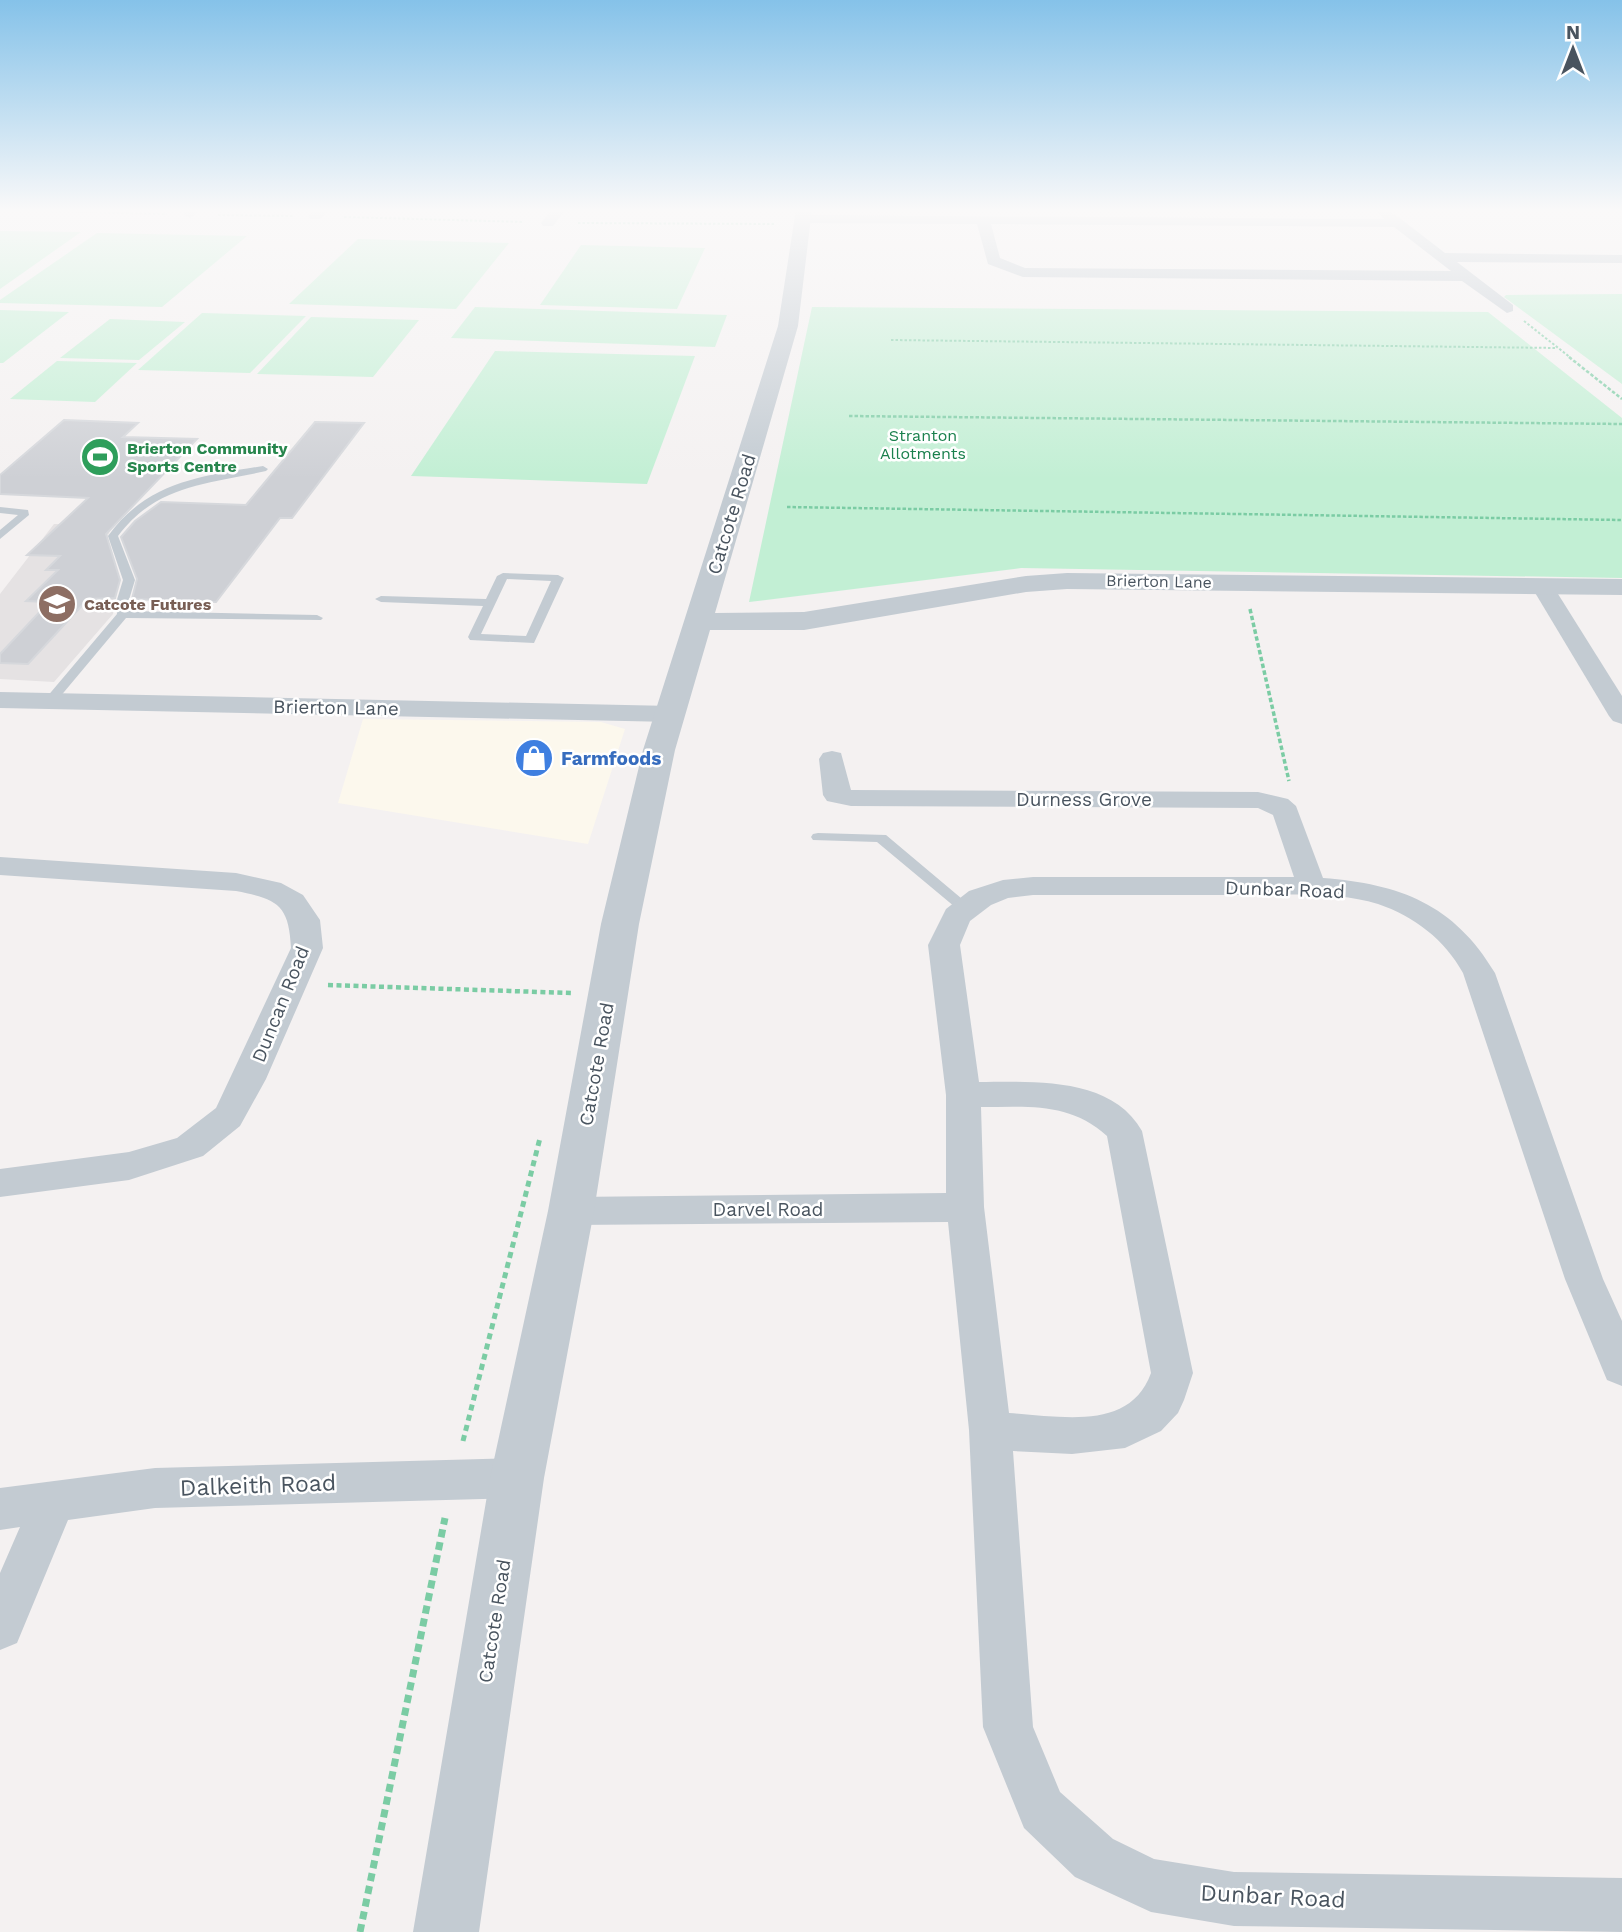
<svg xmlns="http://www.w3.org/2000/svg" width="1622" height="1932" viewBox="0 0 1622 1932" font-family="'Work Sans',sans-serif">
<rect width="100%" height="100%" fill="#f4f1f1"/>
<!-- commercial -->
<polygon fill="#fcf8ed" points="363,719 601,722 625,729 588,844 338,803"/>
<!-- education -->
<polygon fill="#e5e2e3" points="54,524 113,524 106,540 119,580 113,614 54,682 0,679 0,594"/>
<!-- green -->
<g fill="#c2efd4">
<polygon points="0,231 81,232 0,289"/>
<polygon points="97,233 247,236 162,307 0,303 0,300"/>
<polygon points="358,239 509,243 456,309 289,304"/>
<polygon points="581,245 705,248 677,309 540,305"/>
<polygon points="1622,294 1622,384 1504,297 1506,295"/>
<polygon points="475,307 727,315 715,347 451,338"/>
<polygon points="812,307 1488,312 1622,418 1622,578 1021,568 749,602"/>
<polygon points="0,310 69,312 3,363 0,363"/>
<polygon points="202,313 306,316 250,373 138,370"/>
<polygon points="311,317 419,320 373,377 257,374"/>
<polygon points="110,319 185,322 139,360 60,358"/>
<polygon points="495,351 695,356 647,484 411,476"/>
<polygon points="57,361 137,363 95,402 10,399"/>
</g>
<!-- building -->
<g fill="#ced0d5" stroke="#d6d8dc" stroke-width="2">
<polygon points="64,420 138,423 123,437 197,439 106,534 120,580 115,598 88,599 28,664 0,663 0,654 49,602 26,601 58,570 46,570 60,556 27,555 88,498 0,494 0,475"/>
<polygon points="315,422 364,423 292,518 280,518 216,602 132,599 137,579 121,537 135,521 161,502 246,505"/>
</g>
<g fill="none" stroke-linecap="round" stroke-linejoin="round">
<!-- path-far5 -->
<g stroke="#7bcca4" stroke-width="2" stroke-dasharray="2.5 2" stroke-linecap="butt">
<polyline points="0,210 167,214"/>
<polyline points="218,215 293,216"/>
<polyline points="344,217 524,222"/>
<polyline points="578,223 776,224"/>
<polyline points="1524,321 1571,358"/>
<polyline points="891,340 1557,348"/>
</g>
<!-- path-far4 -->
<g stroke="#7bcca4" stroke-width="2.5" stroke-dasharray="3.5 2" stroke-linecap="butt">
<polyline points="1569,357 1622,399"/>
<polyline points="849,416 1622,424"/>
<polyline points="787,507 1622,520"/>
</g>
<!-- path-far3 -->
<polyline stroke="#7bcca4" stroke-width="3.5" stroke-dasharray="4.5 2.5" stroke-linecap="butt" points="1250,609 1289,781"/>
<!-- path-far2 -->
<polyline stroke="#7bcca4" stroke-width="4.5" stroke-dasharray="5 3.5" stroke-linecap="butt" points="328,985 571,993"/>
<!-- path-far1 -->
<polyline stroke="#7bcca4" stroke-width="5" stroke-dasharray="6 4.5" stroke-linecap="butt" points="463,1441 540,1138"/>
<!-- path -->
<polyline stroke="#7bcca4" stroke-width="7" stroke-dasharray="8 5" stroke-linecap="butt" points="360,1932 445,1518"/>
<!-- service -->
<g fill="#c3cbd2" fill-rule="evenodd">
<path d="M263,466L268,469L266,471C208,484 157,484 118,536L135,580L128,603V611L317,615L323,618L321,620L126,618L54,704H46V698L117,614L116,603L123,580L108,536C147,482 201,476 263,466Z"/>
<polygon points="0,507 28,510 29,515 0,539 0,530 18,515 0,513"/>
<path d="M503,573L558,575L564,578L534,643L470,640L468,637L483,606L381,602L375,599L381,596L486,599L497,576ZM507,579L551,581L526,636L481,634Z"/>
<polygon points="818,833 886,835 974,909 971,912 961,912 877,842 813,840 811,837 813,834"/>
</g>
<!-- minor -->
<g fill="#c3cbd2" fill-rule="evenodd">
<polygon points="188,209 203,209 190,218 183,214"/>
<polygon points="315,209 330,209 320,219 310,219 308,216"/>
<polygon points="552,209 566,209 553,226 543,226 541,223"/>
<path d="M1375,209H1388L1445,253L1622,255V263L1457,262L1513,305V311L1507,313L1462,281L1023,277L988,264L977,224L803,223L796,219L803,215L1384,219ZM991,224L1394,227L1451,271L1025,268L1000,258Z"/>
<polygon points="1542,579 1553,586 1622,696 1622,724 1613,721 1609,716 1531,586"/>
<polygon points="0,692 672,706 681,709 685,714 681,719 672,722 0,708"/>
<path d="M832,751L841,753L851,790L1258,792L1288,799L1296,806L1323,878C1400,884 1454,904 1495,973L1603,1279L1622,1321V1386L1607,1380L1565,1279L1463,973C1445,940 1414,916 1378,904C1336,891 1290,895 1246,895C1175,895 1104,895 1033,895L1008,898L991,905L970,921L960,945L979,1082C1032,1082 1111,1076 1142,1131L1193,1373L1184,1400L1178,1413L1161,1431L1125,1448L1072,1454L1013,1451L1033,1727L1060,1792L1113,1839L1154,1859L1234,1872L1622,1878V1932L1234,1926L1151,1912L1075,1877L1024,1828L983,1727L969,1430L948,1222L571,1225L558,1221L552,1211L558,1201L571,1197L946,1193V1095L928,945L946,909L969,891L1003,880L1033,877H1294L1273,815L1258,808L851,806L827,801L823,795L819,759L823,753ZM981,1107C1028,1107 1070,1102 1107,1136L1151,1373C1130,1432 1060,1416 1009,1413L984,1207Z"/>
<path d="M0,857L236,873L281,883L303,895L320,920L323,948L266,1079L240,1126L203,1156L129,1180L0,1197V1169L129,1152L177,1138L216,1108L291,948C289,904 277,899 236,891L0,875Z"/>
<polygon points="517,1458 532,1464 539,1478 532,1492 517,1498 155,1508 68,1520 17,1643 0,1650 0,1573 20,1527 0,1530 0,1488 155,1468"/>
</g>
<!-- tertiary -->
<polygon fill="#c3cbd2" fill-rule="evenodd" points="796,209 812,209 798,326 715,613 804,612 1026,576 1067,573 1622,579 1622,595 1067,589 1026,592 804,630 710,630 675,750 639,924 594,1211 544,1478 479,1932 413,1932 490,1478 548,1211 601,924 643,750 778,326"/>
</g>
<!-- sky -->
<linearGradient id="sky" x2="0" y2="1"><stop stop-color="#85c2e9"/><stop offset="0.44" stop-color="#faf9f9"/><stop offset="1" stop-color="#faf9f9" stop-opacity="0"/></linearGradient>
<rect width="1622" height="479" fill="url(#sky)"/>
<!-- icons -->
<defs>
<symbol id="stadium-disc" viewBox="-11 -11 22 22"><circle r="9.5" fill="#2e9e5b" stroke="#fff"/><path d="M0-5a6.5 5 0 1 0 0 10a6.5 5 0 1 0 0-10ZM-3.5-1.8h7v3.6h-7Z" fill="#fff"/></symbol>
<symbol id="school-disc" viewBox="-11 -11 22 22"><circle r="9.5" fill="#8d6e63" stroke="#fff"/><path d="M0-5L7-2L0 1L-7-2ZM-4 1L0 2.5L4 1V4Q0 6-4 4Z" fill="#fff"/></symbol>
<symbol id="shop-disc" viewBox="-11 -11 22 22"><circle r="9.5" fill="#3f7fe0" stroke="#fff"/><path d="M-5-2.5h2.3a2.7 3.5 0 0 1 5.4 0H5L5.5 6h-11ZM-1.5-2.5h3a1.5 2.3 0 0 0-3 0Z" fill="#fff"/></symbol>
</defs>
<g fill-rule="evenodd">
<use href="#stadium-disc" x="78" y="435" width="44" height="44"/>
<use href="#school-disc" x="35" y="582" width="44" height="44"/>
<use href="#shop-disc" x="512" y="736" width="44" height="44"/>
</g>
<g text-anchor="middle" stroke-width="5" stroke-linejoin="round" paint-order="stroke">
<!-- far-park labels -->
<g font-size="16" fill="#1a804d" stroke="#fff">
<text x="923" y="441">Stranton<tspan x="923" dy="18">Allotments</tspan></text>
</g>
<!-- far-leisure labels -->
<g font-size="16" font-weight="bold" fill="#27864d" stroke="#fff" text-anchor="start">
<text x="127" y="454">Brierton Community<tspan x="127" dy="18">Sports Centre</tspan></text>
</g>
<!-- far-street labels -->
<g font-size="16" fill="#49545f" stroke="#fff">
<text transform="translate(1159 581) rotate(1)" y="6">Brierton Lane</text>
</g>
<!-- far-education labels -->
<g font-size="16" font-weight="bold" fill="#785e54" stroke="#fff" text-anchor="start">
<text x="84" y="610">Catcote Futures</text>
</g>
<!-- street labels -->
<g font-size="19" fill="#49545f" stroke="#fff">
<text transform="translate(731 514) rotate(-73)" y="7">Catcote Road</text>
<text transform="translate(336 707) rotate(1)" y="7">Brierton Lane</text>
<text x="1084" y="806">Durness Grove</text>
<text transform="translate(1285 889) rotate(2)" y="7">Dunbar Road</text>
<text transform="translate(280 1004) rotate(-68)" y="7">Duncan Road</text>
<text transform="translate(596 1064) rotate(-80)" y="7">Catcote Road</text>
<text x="768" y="1216">Darvel Road</text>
<text transform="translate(494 1621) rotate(-81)" y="7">Catcote Road</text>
</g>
<!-- shop labels -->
<g font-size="19" font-weight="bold" fill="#366cbe" stroke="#fff" text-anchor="start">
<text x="561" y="765">Farmfoods</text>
</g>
<!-- near-street labels -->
<g font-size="23" fill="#49545f" stroke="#fff">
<text transform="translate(258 1485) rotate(-2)" y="8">Dalkeith Road</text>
<text transform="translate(1273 1896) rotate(3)" y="8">Dunbar Road</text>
</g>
</g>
<!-- north arrow -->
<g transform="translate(1573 49)" stroke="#ffffff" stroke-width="5" paint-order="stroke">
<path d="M0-5L12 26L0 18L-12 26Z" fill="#49545f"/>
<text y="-10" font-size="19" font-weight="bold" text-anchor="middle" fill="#49545f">N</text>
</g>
</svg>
